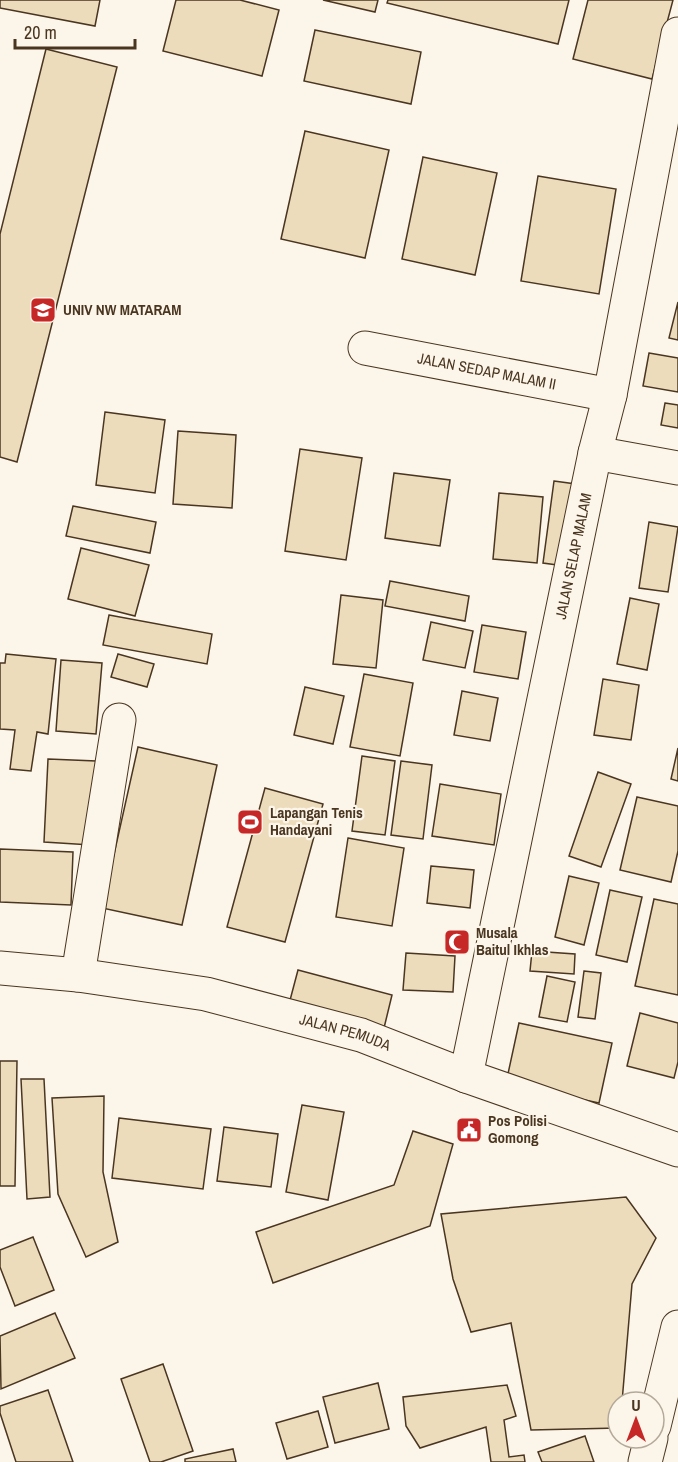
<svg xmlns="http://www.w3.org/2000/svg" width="678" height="1462" viewBox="0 0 678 1462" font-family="'Archivo Narrow',sans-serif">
<rect width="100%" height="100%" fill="#fbf6e9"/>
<!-- building -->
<g fill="#ecdcbc" stroke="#4a3520" stroke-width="1.5">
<polygon points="0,0 100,0 95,26 0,8"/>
<polygon points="176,0 240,0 279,10 262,76 163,51"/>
<polygon points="323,0 378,0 375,12"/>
<polygon points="388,0 569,0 558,44 387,3"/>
<polygon points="588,0 673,0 652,79 573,59"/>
<polygon points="315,30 421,52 411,104 304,81"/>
<polygon points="46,49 117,67 17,462 0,457 0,234"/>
<polygon points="305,131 389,150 365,258 281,239"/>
<polygon points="423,157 497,173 475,275 402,259"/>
<polygon points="538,176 616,189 599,294 521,281"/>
<polygon points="678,302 678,340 669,338"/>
<polygon points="649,353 678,358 678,392 643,386"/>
<polygon points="665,403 678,405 678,428 661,425"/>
<polygon points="105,412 165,420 155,493 96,485"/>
<polygon points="178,431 236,435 232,508 173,504"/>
<polygon points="300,449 362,458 346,560 285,551"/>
<polygon points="394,473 450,480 440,546 385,538"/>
<polygon points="554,481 583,485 572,567 543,563"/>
<polygon points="499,493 543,497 537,563 493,559"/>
<polygon points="73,506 156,522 150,553 66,536"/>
<polygon points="649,522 678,527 668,592 639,588"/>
<polygon points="81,548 149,565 135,616 68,599"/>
<polygon points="390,581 469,596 465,621 385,606"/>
<polygon points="341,595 383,600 376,668 333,664"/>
<polygon points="630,598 659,604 647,670 617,664"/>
<polygon points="109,615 212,634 207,664 103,645"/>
<polygon points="431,622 473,631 465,668 423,660"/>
<polygon points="482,625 526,632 518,679 474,672"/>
<polygon points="6,654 56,659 48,734 37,732 31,771 10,769 15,730 0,729 0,663 5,663"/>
<polygon points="118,654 154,664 147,687 111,677"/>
<polygon points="61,660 102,663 96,734 56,731"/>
<polygon points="364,674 413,683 400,756 350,747"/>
<polygon points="603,679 639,685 631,740 594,735"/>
<polygon points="305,687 344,696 333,744 294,735"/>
<polygon points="462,691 498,698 490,741 454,735"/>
<polygon points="138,747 217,765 182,925 102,908"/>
<polygon points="678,748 678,781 671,779"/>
<polygon points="362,756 395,761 385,835 352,831"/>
<polygon points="48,759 96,761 91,845 44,842"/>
<polygon points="401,761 432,765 423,839 391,835"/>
<polygon points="598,772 631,784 601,867 569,856"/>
<polygon points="440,784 501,794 494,845 432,836"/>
<polygon points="265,788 323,804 285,942 227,927"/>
<polygon points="637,797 678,806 678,851 671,882 620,870"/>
<polygon points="348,838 404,848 392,926 336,917"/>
<polygon points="0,849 73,852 71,905 0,902"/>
<polygon points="431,866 474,870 470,908 427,903"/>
<polygon points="569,876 599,883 584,945 555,937"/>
<polygon points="610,890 642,897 627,962 596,955"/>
<polygon points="654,899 678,904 678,995 635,986"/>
<polygon points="532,951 575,954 574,974 530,971"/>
<polygon points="406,953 455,956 453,992 403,990"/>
<polygon points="298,970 392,995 384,1028 289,1004"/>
<polygon points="584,971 601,973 595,1019 578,1017"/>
<polygon points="547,976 575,982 567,1022 539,1017"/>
<polygon points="640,1013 678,1023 678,1062 674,1078 627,1066"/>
<polygon points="519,1023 612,1043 599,1103 506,1083"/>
<polygon points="0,1061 17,1061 15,1186 0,1186"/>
<polygon points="21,1079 44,1079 50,1197 27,1199"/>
<polygon points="104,1096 103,1172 118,1242 86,1257 58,1194 52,1098"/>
<polygon points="302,1105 344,1112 328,1200 286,1192"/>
<polygon points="119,1118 211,1129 203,1189 112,1178"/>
<polygon points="224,1127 278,1134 271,1187 217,1181"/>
<polygon points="413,1131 453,1144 430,1226 273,1283 256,1232 394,1185"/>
<polygon points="626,1197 656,1238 632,1284 622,1402 618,1402 618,1428 531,1430 511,1323 471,1332 453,1279 441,1214"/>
<polygon points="33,1237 54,1290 15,1306 0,1267 0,1250"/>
<polygon points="55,1313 75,1358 1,1389 0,1336"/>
<polygon points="163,1364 193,1451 161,1462 150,1462 121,1379"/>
<polygon points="378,1383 389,1429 335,1443 323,1397"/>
<polygon points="507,1385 516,1416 504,1420 509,1457 524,1455 525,1462 491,1462 486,1427 420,1448 406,1426 403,1397"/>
<polygon points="48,1390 73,1462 16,1462 0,1413 0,1406"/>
<polygon points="318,1411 328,1447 287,1459 276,1423"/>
<polygon points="585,1436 594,1462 542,1462 538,1452"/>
<polygon points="233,1449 236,1462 185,1462 185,1459"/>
</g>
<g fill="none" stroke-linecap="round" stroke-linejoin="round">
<defs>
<g id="minor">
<path id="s1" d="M365,348L610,395"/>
<polyline points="595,453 678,468"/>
<polyline points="78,975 119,720"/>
<path id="s2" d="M466,1076L595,453L610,395L678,34"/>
</g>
<g id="tertiary">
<path id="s3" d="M0,968L78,975L206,994L361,1035L466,1076L678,1150"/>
</g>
<g id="secondary">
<polyline points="654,1426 678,1327"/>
<polyline points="645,1462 651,1438"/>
</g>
</defs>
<!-- minor casing -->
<use href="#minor" stroke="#4a3520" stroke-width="35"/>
<!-- tertiary casing -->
<use href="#tertiary" stroke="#4a3520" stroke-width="35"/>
<!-- secondary casing -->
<use href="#secondary" stroke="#4a3520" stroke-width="35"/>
<!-- minor -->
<use href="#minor" stroke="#fbf6e9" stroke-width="33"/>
<!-- tertiary -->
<use href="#tertiary" stroke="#fbf6e9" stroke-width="33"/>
<!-- secondary -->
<use href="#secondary" stroke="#fbf6e9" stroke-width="33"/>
</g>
<!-- icons -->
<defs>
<symbol id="university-square" viewBox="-11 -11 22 22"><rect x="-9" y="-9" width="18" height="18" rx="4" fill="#c62828" stroke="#fbf6e9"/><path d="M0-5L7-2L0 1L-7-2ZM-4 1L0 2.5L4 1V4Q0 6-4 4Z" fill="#fff"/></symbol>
<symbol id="stadium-square" viewBox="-11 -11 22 22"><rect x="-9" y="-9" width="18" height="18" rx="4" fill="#c62828" stroke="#fbf6e9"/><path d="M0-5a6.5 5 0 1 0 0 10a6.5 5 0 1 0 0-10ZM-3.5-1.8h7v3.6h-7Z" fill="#fff"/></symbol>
<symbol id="mosque-square" viewBox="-11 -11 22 22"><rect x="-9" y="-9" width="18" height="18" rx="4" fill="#c62828" stroke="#fbf6e9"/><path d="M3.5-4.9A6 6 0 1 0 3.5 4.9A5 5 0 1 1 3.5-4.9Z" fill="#fff"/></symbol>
<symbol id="civic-square" viewBox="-11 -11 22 22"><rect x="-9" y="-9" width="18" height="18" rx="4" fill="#c62828" stroke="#fbf6e9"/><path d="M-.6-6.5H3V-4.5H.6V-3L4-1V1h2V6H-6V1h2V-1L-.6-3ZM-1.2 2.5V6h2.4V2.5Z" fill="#fff"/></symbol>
</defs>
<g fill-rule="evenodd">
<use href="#university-square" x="28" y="295" width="30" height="30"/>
<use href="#stadium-square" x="235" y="807" width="30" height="30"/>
<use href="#mosque-square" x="442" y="927" width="30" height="30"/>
<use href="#civic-square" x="454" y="1115" width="30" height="30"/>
</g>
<g text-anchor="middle" stroke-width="4.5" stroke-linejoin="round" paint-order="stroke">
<!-- poi labels -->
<g font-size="15" font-weight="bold" fill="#4a3520" stroke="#fbf6e9" text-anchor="start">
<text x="63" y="315">UNIV NW MATARAM</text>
<text x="270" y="818">Lapangan Tenis<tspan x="270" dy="17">Handayani</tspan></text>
<text x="476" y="938">Musala<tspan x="476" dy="17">Baitul Ikhlas</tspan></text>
<text x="488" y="1126">Pos Polisi<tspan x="488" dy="17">Gomong</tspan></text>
</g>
<!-- street labels -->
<g font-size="15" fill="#4a3520" stroke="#fbf6e9">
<text dy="5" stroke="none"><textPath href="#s1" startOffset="124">JALAN SEDAP MALAM II</textPath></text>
<text dy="5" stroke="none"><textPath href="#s2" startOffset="531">JALAN SELAP MALAM</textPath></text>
<text dy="5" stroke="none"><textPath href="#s3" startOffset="352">JALAN PEMUDA</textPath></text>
</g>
</g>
<!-- north arrow -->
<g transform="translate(636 1420)"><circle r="28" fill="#fbf6e9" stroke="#b4a999" stroke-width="1.5"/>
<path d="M0-4.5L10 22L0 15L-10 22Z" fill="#c62828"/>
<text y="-9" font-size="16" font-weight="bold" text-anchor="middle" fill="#4a3520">U</text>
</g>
<!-- scale -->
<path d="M15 39v9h120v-9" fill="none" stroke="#4a3520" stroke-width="3"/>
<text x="24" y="39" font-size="18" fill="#4a3520" stroke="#fbf6e9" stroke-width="4.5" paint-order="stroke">20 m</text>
</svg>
